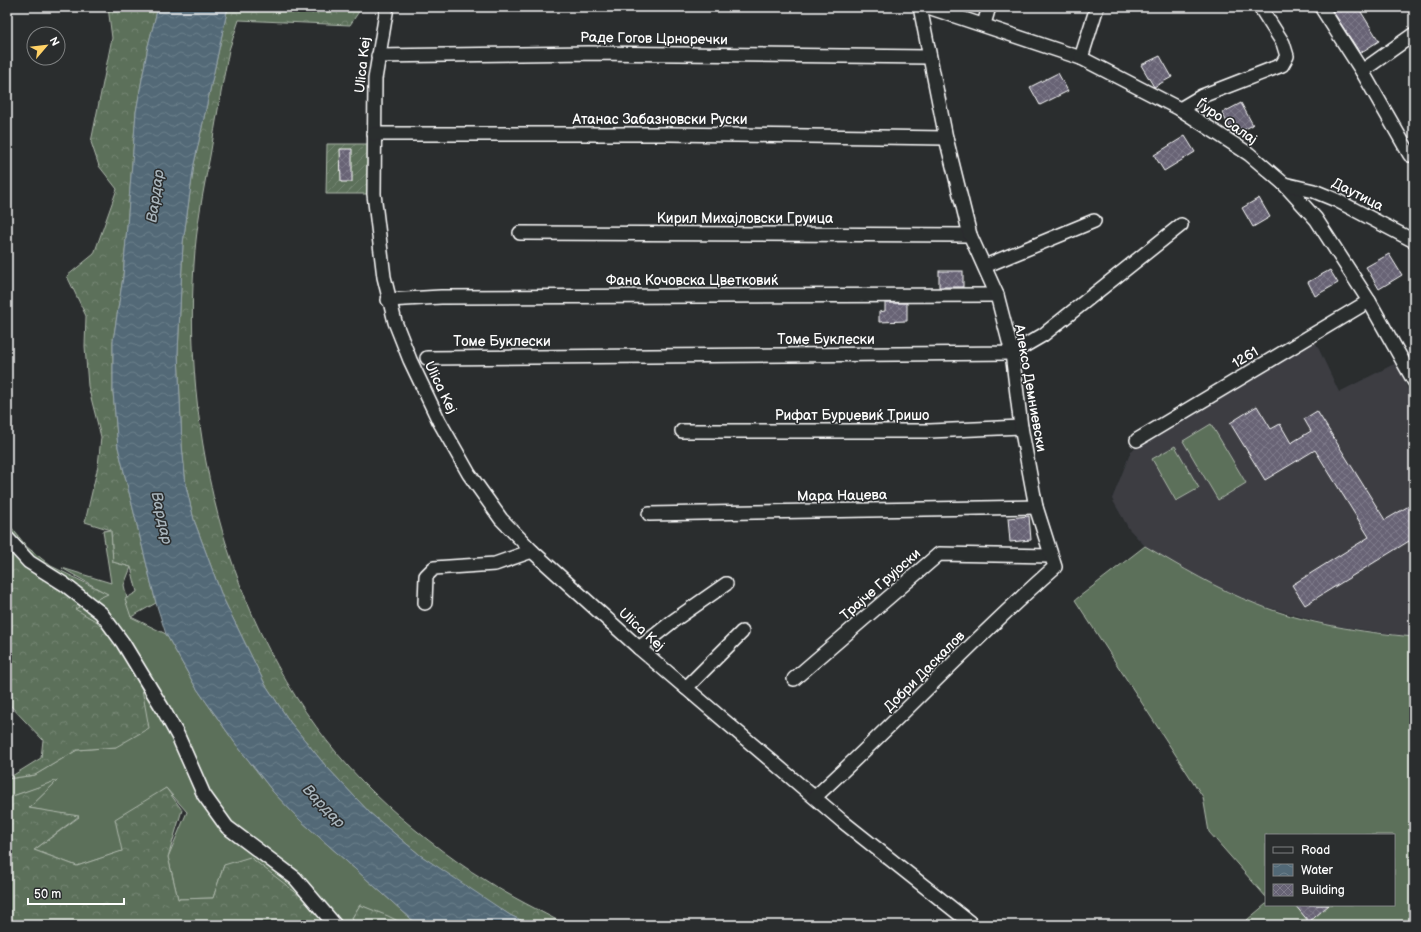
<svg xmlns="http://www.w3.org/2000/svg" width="1421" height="932" viewBox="0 0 1421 932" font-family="'Balsamiq Sans',sans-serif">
<defs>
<pattern id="forest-crowns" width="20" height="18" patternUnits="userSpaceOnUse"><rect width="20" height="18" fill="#5c705a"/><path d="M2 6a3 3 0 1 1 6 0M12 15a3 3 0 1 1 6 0" fill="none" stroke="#748573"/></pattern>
<pattern id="garden-furrows" width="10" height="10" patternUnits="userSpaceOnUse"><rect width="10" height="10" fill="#5c705a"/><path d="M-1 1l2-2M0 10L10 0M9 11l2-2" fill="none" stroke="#748573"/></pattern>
<pattern id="water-waves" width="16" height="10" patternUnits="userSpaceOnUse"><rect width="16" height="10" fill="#526977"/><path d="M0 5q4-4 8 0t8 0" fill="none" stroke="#6c808b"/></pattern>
<pattern id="building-cross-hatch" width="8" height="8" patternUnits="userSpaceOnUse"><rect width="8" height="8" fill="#676375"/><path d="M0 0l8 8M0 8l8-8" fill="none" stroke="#7e7a8a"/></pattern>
</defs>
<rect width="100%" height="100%" fill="#2a2d2e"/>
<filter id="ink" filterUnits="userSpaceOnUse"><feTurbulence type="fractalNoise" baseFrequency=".025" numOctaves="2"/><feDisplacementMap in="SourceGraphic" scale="8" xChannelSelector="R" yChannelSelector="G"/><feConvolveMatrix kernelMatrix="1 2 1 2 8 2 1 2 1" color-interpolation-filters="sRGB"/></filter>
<g filter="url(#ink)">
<!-- built -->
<polygon fill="#3c3d43" points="1315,341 1339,392 1396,363 1414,403 1414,637 1329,625 1256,604 1205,581 1145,546 1129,529 1112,499 1131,451"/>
<!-- grass -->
<g fill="#5c705a" stroke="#aeb8ac">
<polygon points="1211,424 1246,483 1218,500 1183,441"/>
<polygon points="1175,446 1199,488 1176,501 1152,459"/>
<path d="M111,530L113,562L131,567L124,585L131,617L166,634L195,686L235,743L274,793L300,820L418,925C400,925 378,912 360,905L352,918L355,925H326L308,902L224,865L213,898L178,899L168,857L187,812L166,788L154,796L123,851L77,866L34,850L79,817L29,808L57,781L7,798V779L35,775L77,750L116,747L74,609L107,594L62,568L111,583L103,531Z"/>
<path d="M1145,546C1181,567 1217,589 1256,604C1307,624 1360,632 1414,637V925H1241L1266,904L1394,905V835H1266V897L1209,832L1203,797L1075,600Z"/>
</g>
<!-- forest -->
<g fill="url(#forest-crowns)" stroke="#aeb8ac">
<polygon points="108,7 158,7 148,46 136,112 123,277 113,341 113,392 118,447 156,603 131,617 125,599 137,592 131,567 113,562 111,530 85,522 98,466 101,437 88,386 85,346 86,316 67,276 94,254 117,189 99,166 91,142 112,38"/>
<path d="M228,7H362L350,25L239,20L229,50C222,85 216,121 210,156C203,192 196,228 194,264C182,451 236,661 375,794C406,824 449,858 485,880C511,897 539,910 566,925H531L510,915L462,885L420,855L370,813L325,765L290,722L265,684L222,596L194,520L186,486L182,445L178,353L183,243L194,164Z"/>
<polygon points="7,522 27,547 51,566 108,594 75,609 106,627 142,689 149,728 116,747 77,750 35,775 7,779 41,758 43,740 7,702"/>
<polygon points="58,780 29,808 79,816 34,850 77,866 122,851 115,819 166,788 182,810 168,857 178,899 213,898 224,865 250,857 308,902 326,925 7,925 7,798"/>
<polygon points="360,905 388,916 406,925 355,925 352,918"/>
</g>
<!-- garden -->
<polygon fill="url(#garden-furrows)" stroke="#aeb8ac" points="327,144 374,144 374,194 326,194"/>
<!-- water -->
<polygon fill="url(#water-waves)" stroke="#97a5ad" points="158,7 228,7 194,164 183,243 178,353 182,445 186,486 194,520 222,596 265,684 290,722 325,765 370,813 420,855 510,915 531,925 418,925 300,820 274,793 235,743 195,686 166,634 156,603 118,447 113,392 113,341 123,277 136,112 148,46"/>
<!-- building -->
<g fill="url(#building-cross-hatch)" stroke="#fff">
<polygon points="1330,7 1358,7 1379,41 1360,53"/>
<polygon points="1160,56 1172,77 1154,87 1141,65"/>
<polygon points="1058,73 1068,91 1040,105 1030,87"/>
<polygon points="1241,103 1253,125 1234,135 1222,113"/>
<polygon points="1185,136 1195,152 1164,171 1154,155"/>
<polygon points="340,149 352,149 352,182 341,182"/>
<polygon points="1259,198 1270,217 1253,227 1242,208"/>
<polygon points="1389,254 1402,275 1379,289 1366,267"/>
<polygon points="1330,270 1338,283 1315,296 1308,282"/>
<rect x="939" y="271" width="24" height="16"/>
<polygon points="885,303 907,303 907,321 879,322 879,312 885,311"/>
<polygon points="1257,406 1271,429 1280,424 1291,443 1311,431 1304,419 1317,411 1385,520 1414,503 1414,538 1305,605 1292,585 1369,537 1315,450 1265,480 1230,423"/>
<polygon points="1029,516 1031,540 1010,542 1008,518"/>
<polygon points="1295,905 1329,905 1309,922"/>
</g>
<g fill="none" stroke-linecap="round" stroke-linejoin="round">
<defs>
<g id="minor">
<polyline points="387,7 375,79 374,194 384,277 395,322 410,360 439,421 469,474 501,519 532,551 639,648 842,821 973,925"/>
<polyline points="928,7 1081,58 1180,109 1249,154 1284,184 1316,219 1369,301 1414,381"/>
<polyline points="1321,7 1362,71 1410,155"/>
<polyline points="984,24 989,7"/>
<polyline points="378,56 588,53 929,57"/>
<polyline points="1081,58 1097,7"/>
<polyline points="1362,71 1414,34"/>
<polyline points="1180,109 1202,96 1282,65 1287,56 1283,43 1260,7"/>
<polyline points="374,134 670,134 946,138"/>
<polyline points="1284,184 1314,191 1336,200 1414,241"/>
<polyline points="520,233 970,235"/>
<polyline points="985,266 1094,221"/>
<polyline points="388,300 441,297 997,295"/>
<polyline points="427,358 1012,353 1043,335 1181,225"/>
<polyline points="682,431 930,431 1021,427"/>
<polyline points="1137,440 1369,301"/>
<polyline points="649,514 1036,507"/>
<polyline points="7,538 29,562 64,584 101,613 123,643 163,709 178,736 204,795 227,827 295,878 335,925"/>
<polyline points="425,603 426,576 434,568 495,564 532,551"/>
<polyline points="639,648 673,621 726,584"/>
<polyline points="794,679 939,554 1051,556"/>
<polyline points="686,688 742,632"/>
<path d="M815,797C897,722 972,640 1055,567L1036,507L1021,427L1012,353L997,295L970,235L946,138L920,7"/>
</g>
</defs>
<!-- minor casing -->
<use href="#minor" stroke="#fff" stroke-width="16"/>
<!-- minor -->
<use href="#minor" stroke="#2a2d2e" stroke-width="13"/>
</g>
</g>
<g text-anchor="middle" stroke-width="3" stroke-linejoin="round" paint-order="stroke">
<!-- street labels -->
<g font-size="14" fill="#fff" stroke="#2a2d2e">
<text transform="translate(654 38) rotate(1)" y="5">Раде Гогов Црноречки</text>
<text transform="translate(362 65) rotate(-84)" y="5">Ulica Kej</text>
<text x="660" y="124">Атанас Забазновски Руски</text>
<text transform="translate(1227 121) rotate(34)" y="5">Ѓуро Салај</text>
<text transform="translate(1358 194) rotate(27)" y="5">Даутица</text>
<text x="745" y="223">Кирил Михајловски Груица</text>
<text x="692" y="285">Фана Кочовска Цветковиќ</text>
<text x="826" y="344">Томе Буклески</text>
<text x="502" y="346">Томе Буклески</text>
<text transform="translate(1245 357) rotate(-31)" y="5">1261</text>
<text transform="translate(441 387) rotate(64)" y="5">Ulica Kej</text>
<text transform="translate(1031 388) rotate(80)" y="5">Алексо Демниевски</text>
<text x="852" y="420">Рифат Бурџевиќ Тришо</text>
<text transform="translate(842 495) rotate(-1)" y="5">Мара Нацева</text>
<text transform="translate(880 584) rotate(-41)" y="5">Трајче Грујоски</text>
<text transform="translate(642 629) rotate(42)" y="5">Ulica Kej</text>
<text transform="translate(924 671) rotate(-45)" y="5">Добри Даскалов</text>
</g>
<!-- water labels -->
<g font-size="15" font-style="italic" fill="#a8b4bb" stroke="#2a2d2e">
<text transform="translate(155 196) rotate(-82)" y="5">Вардар</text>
<text transform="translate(162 518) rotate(78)" y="5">Вардар</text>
<text transform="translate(324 806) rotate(46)" y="5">Вардар</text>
</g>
</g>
<!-- margin -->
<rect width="1421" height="932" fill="none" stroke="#2a2d2e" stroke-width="24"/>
<rect x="12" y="12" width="1397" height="908" fill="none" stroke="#fff" stroke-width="1.5" filter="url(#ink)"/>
<!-- legend -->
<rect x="1265" y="834" width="130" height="72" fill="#2a2d2e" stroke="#7f8182"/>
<rect x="1273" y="847" width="20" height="6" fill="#2a2d2e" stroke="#7f8182"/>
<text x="1301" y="854" font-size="12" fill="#ffffff">Road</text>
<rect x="1273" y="864" width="20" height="12" fill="url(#water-waves)" stroke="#7f8182"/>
<text x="1301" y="874" font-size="12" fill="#ffffff">Water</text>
<rect x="1273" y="884" width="20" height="12" fill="url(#building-cross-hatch)" stroke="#7f8182"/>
<text x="1301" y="894" font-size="12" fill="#ffffff">Building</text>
<!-- north arrow -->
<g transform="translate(46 46) rotate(62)"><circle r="19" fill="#2a2d2e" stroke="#7f8182"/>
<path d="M0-3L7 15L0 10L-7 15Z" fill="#ffd166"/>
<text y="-6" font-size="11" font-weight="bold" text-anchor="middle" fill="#ffffff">N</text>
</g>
<!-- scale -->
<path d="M28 898v6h96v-6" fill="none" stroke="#ffffff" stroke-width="2"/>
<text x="34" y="898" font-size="12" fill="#ffffff" stroke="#2a2d2e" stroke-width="3" paint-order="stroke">50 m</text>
</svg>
